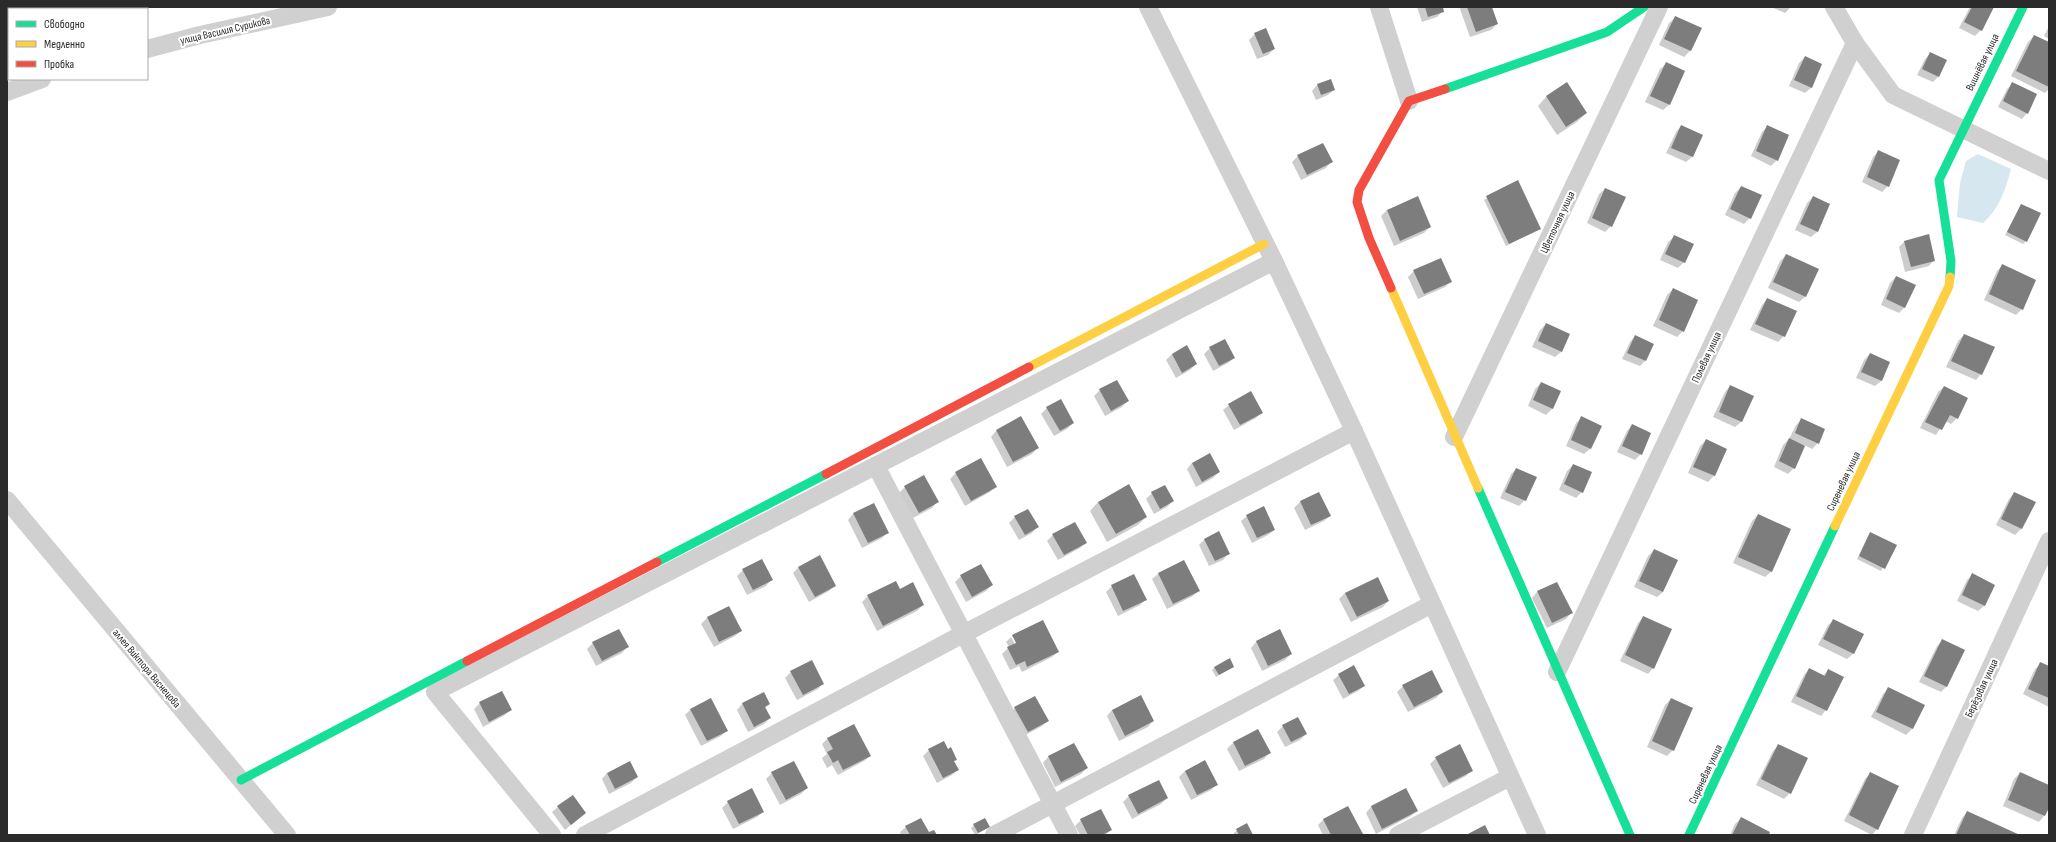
<svg xmlns="http://www.w3.org/2000/svg" width="2056" height="842" viewBox="0 0 2056 842" font-family="'Sofia Sans Condensed',sans-serif">
<rect width="100%" height="100%" fill="#fff"/>
<!-- water -->
<path fill="#d6e7f0" d="M1978,154L2011,169C2005,191 2000,207 1983,223L1957,217L1960,183L1966,161Z"/>
<!-- shadow -->
<g fill="#0003">
<polygon points="1417,7 1442,7 1443,11 1437,17 1422,22"/>
<polygon points="1461,7 1491,7 1497,24 1491,30 1470,37 1460,9"/>
<polygon points="1771,7 1791,7 1785,13"/>
<polygon points="1970,7 1993,7 1981,30 1975,36 1959,28"/>
<polygon points="1675,18 1700,29 1690,51 1684,57 1659,45 1669,23"/>
<polygon points="2049,26 2049,39 2044,36"/>
<polygon points="1255,34 1274,49 1268,55 1257,59 1249,40"/>
<polygon points="2034,36 2049,43 2049,89 2045,93 2011,76 2028,42"/>
<polygon points="1931,53 1938,77 1933,82 1917,75 1925,59"/>
<polygon points="1805,57 1821,65 1811,88 1805,93 1789,86 1799,63"/>
<polygon points="1666,64 1669,105 1663,110 1645,102 1660,69"/>
<polygon points="1330,80 1334,90 1328,95 1316,100 1312,91 1317,85"/>
<polygon points="1567,83 1586,113 1577,122 1557,135 1538,106 1546,97"/>
<polygon points="2012,84 2027,113 2022,119 1998,107 2007,89"/>
<polygon points="1681,126 1701,136 1692,157 1686,162 1666,153 1676,132"/>
<polygon points="1768,126 1777,160 1771,166 1751,156 1762,132"/>
<polygon points="1879,151 1888,186 1882,192 1862,182 1873,157"/>
<polygon points="1298,156 1331,162 1326,168 1301,180 1292,162"/>
<polygon points="1517,182 1540,228 1506,246 1484,200"/>
<polygon points="1741,187 1750,218 1744,224 1725,215 1735,193"/>
<polygon points="1605,189 1611,226 1605,232 1587,223 1599,194"/>
<polygon points="1813,197 1817,232 1811,237 1795,230 1807,203"/>
<polygon points="2021,205 2026,241 2023,244 2005,235"/>
<polygon points="1387,210 1430,227 1424,233 1394,246 1381,216"/>
<polygon points="1674,237 1684,262 1678,268 1660,260 1668,242"/>
<polygon points="1905,241 1934,260 1929,266 1905,272 1899,247"/>
<polygon points="1786,255 1817,269 1805,297 1799,302 1768,288 1780,261"/>
<polygon points="2002,266 2022,309 2016,315 1984,300 1997,271"/>
<polygon points="1414,271 1451,281 1445,287 1418,299 1408,277"/>
<polygon points="1896,277 1905,307 1899,313 1881,305 1890,283"/>
<polygon points="1673,289 1683,331 1677,337 1653,326 1667,295"/>
<polygon points="1767,299 1784,336 1778,342 1750,330 1762,305"/>
<polygon points="1546,324 1569,334 1561,352 1555,357 1532,347 1540,330"/>
<polygon points="1964,335 1981,374 1976,380 1946,367 1958,341"/>
<polygon points="1635,336 1645,361 1640,366 1622,359 1630,342"/>
<polygon points="1186,346 1196,364 1190,370 1176,378 1166,360 1172,354"/>
<polygon points="1210,348 1234,358 1228,363 1213,371 1204,354"/>
<polygon points="1870,354 1889,363 1881,381 1875,386 1856,378 1864,360"/>
<polygon points="1541,383 1560,392 1552,409 1546,415 1528,406 1535,389"/>
<polygon points="1730,386 1741,422 1735,427 1713,417 1725,392"/>
<polygon points="1944,387 1957,418 1951,424 1945,421 1936,435 1920,428 1938,392"/>
<polygon points="1100,390 1127,401 1122,407 1105,416 1094,396"/>
<polygon points="1229,405 1262,412 1256,418 1234,430 1223,410"/>
<polygon points="1047,408 1073,423 1067,429 1054,436 1041,414"/>
<polygon points="1021,418 1037,448 1032,454 1007,467 991,437 996,431"/>
<polygon points="1582,418 1600,426 1590,449 1584,454 1566,446 1576,423"/>
<polygon points="1801,420 1818,443 1812,449 1804,445 1794,468 1788,474 1774,467 1783,445 1789,439 1796,425"/>
<polygon points="1632,425 1641,454 1635,460 1617,452 1627,431"/>
<polygon points="1706,440 1726,449 1714,476 1708,482 1688,473 1700,446"/>
<polygon points="1192,463 1219,472 1213,478 1196,487 1187,469"/>
<polygon points="1573,465 1582,492 1576,498 1559,490 1567,471"/>
<polygon points="1516,469 1525,500 1519,506 1500,498 1511,474"/>
<polygon points="956,473 995,487 990,492 965,506 950,479"/>
<polygon points="1165,486 1173,501 1167,507 1154,514 1146,499 1152,493"/>
<polygon points="905,487 937,502 932,508 913,518 899,493"/>
<polygon points="1319,493 1330,516 1324,521 1305,530 1294,508 1300,502"/>
<polygon points="2014,493 2034,503 2021,529 2015,535 1996,525 2009,499"/>
<polygon points="1098,502 1146,517 1138,525 1107,542 1090,511"/>
<polygon points="873,504 888,532 882,538 862,548 848,520 853,514"/>
<polygon points="1758,515 1790,530 1771,572 1765,577 1733,563 1752,521"/>
<polygon points="1247,516 1274,530 1268,535 1252,543 1241,521"/>
<polygon points="1015,517 1037,527 1032,533 1019,540 1009,523"/>
<polygon points="1053,535 1086,542 1080,548 1058,560 1047,541"/>
<polygon points="1868,536 1895,546 1881,571 1857,559"/>
<polygon points="1205,539 1228,554 1223,560 1209,566 1199,545"/>
<polygon points="1654,550 1663,592 1657,597 1634,587 1648,556"/>
<polygon points="1184,561 1198,591 1193,596 1167,609 1152,579 1158,574"/>
<polygon points="980,565 992,585 986,591 966,602 955,582 961,576"/>
<polygon points="799,567 835,585 829,591 809,602 793,573"/>
<polygon points="743,570 771,580 766,586 747,595 737,576"/>
<polygon points="1134,575 1145,600 1140,605 1118,616 1106,592 1112,586"/>
<polygon points="1973,575 1994,585 1984,606 1978,611 1957,601 1967,580"/>
<polygon points="1377,578 1388,601 1383,607 1351,622 1339,599 1345,593"/>
<polygon points="1556,583 1571,613 1566,619 1547,628 1532,598 1537,592"/>
<polygon points="899,591 923,605 917,611 877,631 862,602 868,596"/>
<polygon points="729,607 741,631 735,636 714,647 701,624 707,618"/>
<polygon points="1644,617 1653,668 1648,674 1620,661 1638,623"/>
<polygon points="1834,620 1863,634 1853,654 1847,659 1818,645 1828,625"/>
<polygon points="1043,621 1058,652 1052,657 1022,672 1019,666 1010,670 1002,654 1009,647 1006,642 1011,637 1017,648 1019,647 1014,637 1011,637"/>
<polygon points="1280,631 1291,654 1285,660 1262,671 1251,648 1256,642"/>
<polygon points="1943,640 1946,687 1941,692 1919,682 1937,646"/>
<polygon points="593,643 627,647 622,653 596,666 587,649"/>
<polygon points="2041,664 2049,668 2049,707 2023,694 2035,669"/>
<polygon points="1233,666 1216,677 1212,670 1215,667"/>
<polygon points="1809,669 1823,676 1828,670 1826,710 1821,716 1791,702 1804,675"/>
<polygon points="791,672 823,683 818,689 797,700 785,678"/>
<polygon points="1339,675 1364,686 1358,691 1343,699 1333,680"/>
<polygon points="1403,686 1442,692 1436,698 1408,712 1397,692"/>
<polygon points="1889,688 1924,706 1912,729 1906,735 1871,717 1883,694"/>
<polygon points="763,693 769,704 764,708 770,718 764,724 748,732 737,710 742,704"/>
<polygon points="1671,699 1673,750 1667,756 1647,747 1665,705"/>
<polygon points="480,703 511,710 505,715 483,727 474,709"/>
<polygon points="1015,708 1048,721 1042,726 1022,737 1009,714"/>
<polygon points="691,709 727,730 721,736 701,746 685,715"/>
<polygon points="1112,710 1153,721 1148,727 1119,741 1107,716"/>
<polygon points="1283,726 1306,734 1300,740 1285,747 1277,732"/>
<polygon points="1258,730 1269,753 1264,759 1239,771 1227,749 1233,743"/>
<polygon points="828,738 870,756 864,761 838,775 832,765 827,768 822,758 827,754 822,744"/>
<polygon points="1074,744 1087,768 1081,774 1055,787 1043,763 1048,757"/>
<polygon points="1779,745 1807,759 1790,793 1784,799 1756,785 1773,751"/>
<polygon points="929,750 947,750 956,759 953,762 957,770 952,775 937,783 923,756"/>
<polygon points="1436,758 1472,770 1466,776 1443,788 1430,764"/>
<polygon points="1205,761 1217,784 1211,790 1191,800 1179,777 1185,771"/>
<polygon points="607,773 637,777 631,783 609,794 602,779"/>
<polygon points="772,773 807,788 801,794 780,805 766,779"/>
<polygon points="1871,773 1877,829 1872,835 1844,821 1865,779"/>
<polygon points="2020,773 2049,786 2049,805 2044,816 2039,822 2003,806 2014,779"/>
<polygon points="1406,790 1416,811 1411,816 1376,834 1366,813 1371,807"/>
<polygon points="1129,796 1167,798 1161,804 1132,819 1123,802"/>
<polygon points="728,802 763,812 757,817 733,829 722,808"/>
<polygon points="558,807 585,813 565,830 552,812"/>
<polygon points="1967,812 2018,835 1954,835 1962,818"/>
<polygon points="1741,818 1767,835 1730,835 1735,824"/>
<polygon points="1324,819 1361,834 1323,835 1318,825"/>
<polygon points="1081,820 1111,830 1105,835 1080,835 1075,826"/>
<polygon points="974,825 989,827 975,835 971,828"/>
<polygon points="906,827 928,834 936,835 901,835 900,832"/>
<polygon points="1237,830 1252,835 1232,835"/>
</g>
<!-- building -->
<g fill="#7d7d7d">
<polygon points="1425,7 1443,7 1444,12 1428,17"/>
<polygon points="1467,7 1492,7 1498,24 1476,32"/>
<polygon points="1972,7 1994,7 1982,31 1964,22"/>
<polygon points="1675,16 1702,28 1691,51 1664,39"/>
<polygon points="1266,28 1275,49 1263,54 1254,33"/>
<polygon points="2034,35 2049,42 2049,87 2016,71"/>
<polygon points="1930,52 1947,60 1939,77 1922,69"/>
<polygon points="1805,56 1822,64 1812,88 1794,80"/>
<polygon points="1666,62 1685,71 1670,105 1650,96"/>
<polygon points="1331,79 1335,90 1321,95 1317,84"/>
<polygon points="1567,82 1587,113 1566,127 1546,96"/>
<polygon points="2012,82 2037,94 2028,114 2003,101"/>
<polygon points="1681,125 1703,135 1693,157 1671,148"/>
<polygon points="1767,125 1789,135 1778,161 1756,151"/>
<polygon points="1323,143 1333,162 1307,175 1297,155"/>
<polygon points="1878,150 1900,160 1889,187 1867,177"/>
<polygon points="1518,180 1541,229 1509,244 1486,196"/>
<polygon points="1741,186 1762,195 1751,219 1730,209"/>
<polygon points="1605,188 1626,197 1612,227 1592,218"/>
<polygon points="1418,196 1431,227 1400,241 1387,210"/>
<polygon points="1813,196 1830,204 1818,232 1800,224"/>
<polygon points="2021,204 2041,213 2027,242 2007,232"/>
<polygon points="1929,234 1935,261 1911,267 1904,241"/>
<polygon points="1674,235 1694,244 1685,263 1665,254"/>
<polygon points="1786,254 1819,269 1806,297 1773,282"/>
<polygon points="1441,258 1452,282 1424,294 1413,270"/>
<polygon points="2002,264 2036,280 2023,310 1989,294"/>
<polygon points="1896,276 1916,285 1905,308 1886,299"/>
<polygon points="1673,288 1698,300 1684,332 1659,320"/>
<polygon points="1767,298 1797,311 1785,337 1755,324"/>
<polygon points="1546,323 1570,334 1562,352 1538,341"/>
<polygon points="1964,334 1995,347 1982,375 1951,361"/>
<polygon points="1635,335 1654,344 1646,361 1627,353"/>
<polygon points="1225,339 1235,358 1219,366 1209,347"/>
<polygon points="1187,345 1197,364 1182,373 1172,354"/>
<polygon points="1870,353 1890,362 1882,381 1861,372"/>
<polygon points="1117,380 1129,401 1111,411 1099,389"/>
<polygon points="1541,382 1561,391 1553,409 1533,400"/>
<polygon points="1730,385 1754,396 1742,422 1719,412"/>
<polygon points="1944,386 1968,398 1958,419 1950,415 1942,430 1925,422"/>
<polygon points="1251,391 1263,413 1240,425 1228,404"/>
<polygon points="1061,399 1074,423 1060,431 1046,407"/>
<polygon points="1021,416 1039,448 1013,462 996,430"/>
<polygon points="1581,416 1602,426 1591,449 1571,440"/>
<polygon points="1801,418 1825,429 1819,444 1795,433"/>
<polygon points="1632,424 1651,433 1642,455 1622,446"/>
<polygon points="1789,438 1805,446 1795,469 1779,461"/>
<polygon points="1706,439 1727,449 1715,476 1693,467"/>
<polygon points="1210,453 1220,472 1202,482 1192,463"/>
<polygon points="981,458 997,487 971,501 955,472"/>
<polygon points="1573,464 1592,472 1583,493 1564,484"/>
<polygon points="1516,468 1537,477 1526,501 1505,492"/>
<polygon points="924,475 939,502 919,513 904,486"/>
<polygon points="1129,484 1147,517 1116,534 1098,502"/>
<polygon points="1165,485 1174,501 1160,509 1151,492"/>
<polygon points="1319,492 1331,516 1311,525 1300,501"/>
<polygon points="2014,492 2036,502 2022,529 2001,519"/>
<polygon points="874,503 889,533 868,543 853,513"/>
<polygon points="1264,506 1275,530 1257,538 1246,515"/>
<polygon points="1028,509 1039,527 1025,535 1014,516"/>
<polygon points="1758,514 1791,529 1772,572 1738,557"/>
<polygon points="1075,522 1087,543 1064,555 1052,534"/>
<polygon points="1219,531 1230,554 1215,561 1204,539"/>
<polygon points="1870,532 1897,545 1885,569 1859,556"/>
<polygon points="1654,549 1678,560 1663,592 1639,581"/>
<polygon points="820,555 836,586 815,597 798,567"/>
<polygon points="762,559 773,580 753,590 742,569"/>
<polygon points="1184,560 1200,591 1173,604 1158,573"/>
<polygon points="981,564 993,585 972,597 960,575"/>
<polygon points="1972,573 1995,585 1985,606 1962,595"/>
<polygon points="1134,574 1147,600 1123,611 1111,585"/>
<polygon points="1378,577 1389,601 1357,617 1345,593"/>
<polygon points="896,581 900,589 913,582 924,605 883,626 867,595"/>
<polygon points="1557,582 1573,613 1552,623 1537,591"/>
<polygon points="729,606 742,631 719,642 707,617"/>
<polygon points="1643,616 1672,629 1654,669 1625,655"/>
<polygon points="1833,619 1864,634 1854,654 1823,639"/>
<polygon points="1043,620 1059,652 1027,667 1025,661 1016,665 1007,647 1016,643 1012,635"/>
<polygon points="619,629 629,647 602,661 592,642"/>
<polygon points="1280,629 1292,654 1268,666 1256,641"/>
<polygon points="1942,639 1965,650 1947,687 1924,676"/>
<polygon points="1230,658 1234,667 1219,675 1214,667"/>
<polygon points="812,660 824,684 803,695 790,671"/>
<polygon points="2040,662 2049,666 2049,698 2028,689"/>
<polygon points="1354,665 1365,686 1349,694 1338,674"/>
<polygon points="1809,668 1825,676 1828,669 1844,677 1827,711 1796,696"/>
<polygon points="1432,670 1443,692 1414,707 1402,685"/>
<polygon points="1888,687 1925,705 1913,729 1876,712"/>
<polygon points="502,691 512,710 489,722 479,702"/>
<polygon points="764,692 770,704 765,707 771,718 754,727 742,703"/>
<polygon points="1141,695 1154,721 1125,736 1112,710"/>
<polygon points="1035,696 1049,721 1028,732 1014,707"/>
<polygon points="711,698 728,731 707,741 690,709"/>
<polygon points="1671,698 1693,708 1674,751 1652,741"/>
<polygon points="1298,717 1307,734 1291,742 1282,725"/>
<polygon points="854,724 871,756 843,770 838,760 833,763 827,752 833,749 827,738"/>
<polygon points="1258,729 1271,753 1245,766 1233,742"/>
<polygon points="944,741 948,749 951,747 957,760 954,761 959,770 943,778 928,749"/>
<polygon points="1074,743 1088,768 1061,782 1048,756"/>
<polygon points="1460,744 1473,771 1449,783 1435,757"/>
<polygon points="1778,744 1808,758 1791,794 1761,779"/>
<polygon points="1205,760 1218,785 1197,795 1185,771"/>
<polygon points="630,761 638,777 615,789 607,773"/>
<polygon points="794,761 808,788 786,800 771,772"/>
<polygon points="1870,772 1899,786 1878,830 1849,815"/>
<polygon points="2020,772 2049,785 2049,808 2045,816 2008,800"/>
<polygon points="1159,780 1168,798 1138,814 1128,795"/>
<polygon points="752,788 764,812 739,824 727,801"/>
<polygon points="1406,788 1418,811 1382,829 1371,806"/>
<polygon points="573,795 586,813 571,825 557,806"/>
<polygon points="1348,806 1363,834 1331,835 1323,819"/>
<polygon points="1101,809 1112,830 1102,835 1088,835 1080,819"/>
<polygon points="1967,811 2020,835 1956,835"/>
<polygon points="1741,817 1770,832 1769,835 1732,835"/>
<polygon points="921,818 929,832 934,830 937,835 910,835 905,826"/>
<polygon points="985,818 990,827 978,833 973,824"/>
<polygon points="1247,823 1253,835 1239,835 1236,829"/>
<polygon points="1485,825 1490,835 1466,835"/>
</g>
<g fill="none" stroke-linecap="round" stroke-linejoin="round">
<!-- street -->
<g stroke="#d0d0d0" stroke-width="18">
<polyline points="1148,7 1274,261 1354,431 1537,835"/>
<polyline points="1379,7 1409,101"/>
<polyline points="1834,7 1855,43 1893,95 2049,171"/>
<polyline points="147,49 200,35 328,7"/>
<polyline points="7,92 42,79"/>
<polyline points="1454,437 1659,7"/>
<polyline points="876,466 1069,835"/>
<polyline points="7,500 287,835"/>
<polyline points="1557,672 1855,43"/>
<polyline points="552,835 435,692 1274,261"/>
<polyline points="585,835 965,633 1354,431"/>
<polyline points="994,835 1432,604"/>
<polyline points="1398,835 1510,777"/>
<polyline points="1913,835 2049,541"/>
</g>
<!-- fast -->
<g stroke="#16e098" stroke-width="9">
<polyline points="1445,89 1607,32 1644,7"/>
<polyline points="1950,277 1951,261 1939,180 2023,7"/>
<polyline points="1478,488 1630,835"/>
<polyline points="657,562 826,474"/>
<polyline points="241,780 467,661"/>
<polyline points="1689,835 1835,526"/>
</g>
<!-- slow -->
<g stroke="#ffcf43" stroke-width="9">
<polyline points="1391,288 1478,488"/>
<polyline points="1029,367 1264,244"/>
<polyline points="1835,526 1949,286 1950,277"/>
</g>
<!-- jam -->
<g stroke="#f24e42" stroke-width="9">
<polyline points="1391,288 1369,238 1357,202 1359,190 1409,101 1445,89"/>
<polyline points="826,474 1029,367"/>
<polyline points="467,661 657,562"/>
</g>
</g>
<g text-anchor="middle" stroke-width="4" stroke-linejoin="round" paint-order="stroke">
<!-- street labels -->
<g font-size="11" fill="#2b2b2b" stroke="#fff">
<text transform="translate(225 30) rotate(-13)" y="4">улица Василия Сурикова</text>
<text transform="translate(1982 62) rotate(-64)" y="4">Вишнёвая улица</text>
<text transform="translate(1557 222) rotate(-65)" y="4">Цветочная улица</text>
<text transform="translate(1706 357) rotate(-65)" y="4">Полевая улица</text>
<text transform="translate(1843 481) rotate(-65)" y="4">Сиреневая улица</text>
<text transform="translate(147 668) rotate(50)" y="4">аллея Виктора Васнецова</text>
<text transform="translate(1981 688) rotate(-65)" y="4">Берёзовая улица</text>
<text transform="translate(1705 774) rotate(-65)" y="4">Сиреневая улица</text>
</g>
</g>
<!-- border -->
<rect width="2056" height="842" fill="none" stroke="#2b2b2b" stroke-width="16"/>
<!-- legend -->
<rect x="8" y="8" width="140" height="72" fill="#ffffff" stroke="#aaaaaa"/>
<rect x="16" y="21" width="20" height="6" fill="#16e098" stroke="#aaaaaa"/>
<text x="44" y="28" font-size="12" fill="#2b2b2b">Свободно</text>
<rect x="16" y="41" width="20" height="6" fill="#ffcf43" stroke="#aaaaaa"/>
<text x="44" y="48" font-size="12" fill="#2b2b2b">Медленно</text>
<rect x="16" y="61" width="20" height="6" fill="#f24e42" stroke="#aaaaaa"/>
<text x="44" y="68" font-size="12" fill="#2b2b2b">Пробка</text>
</svg>
